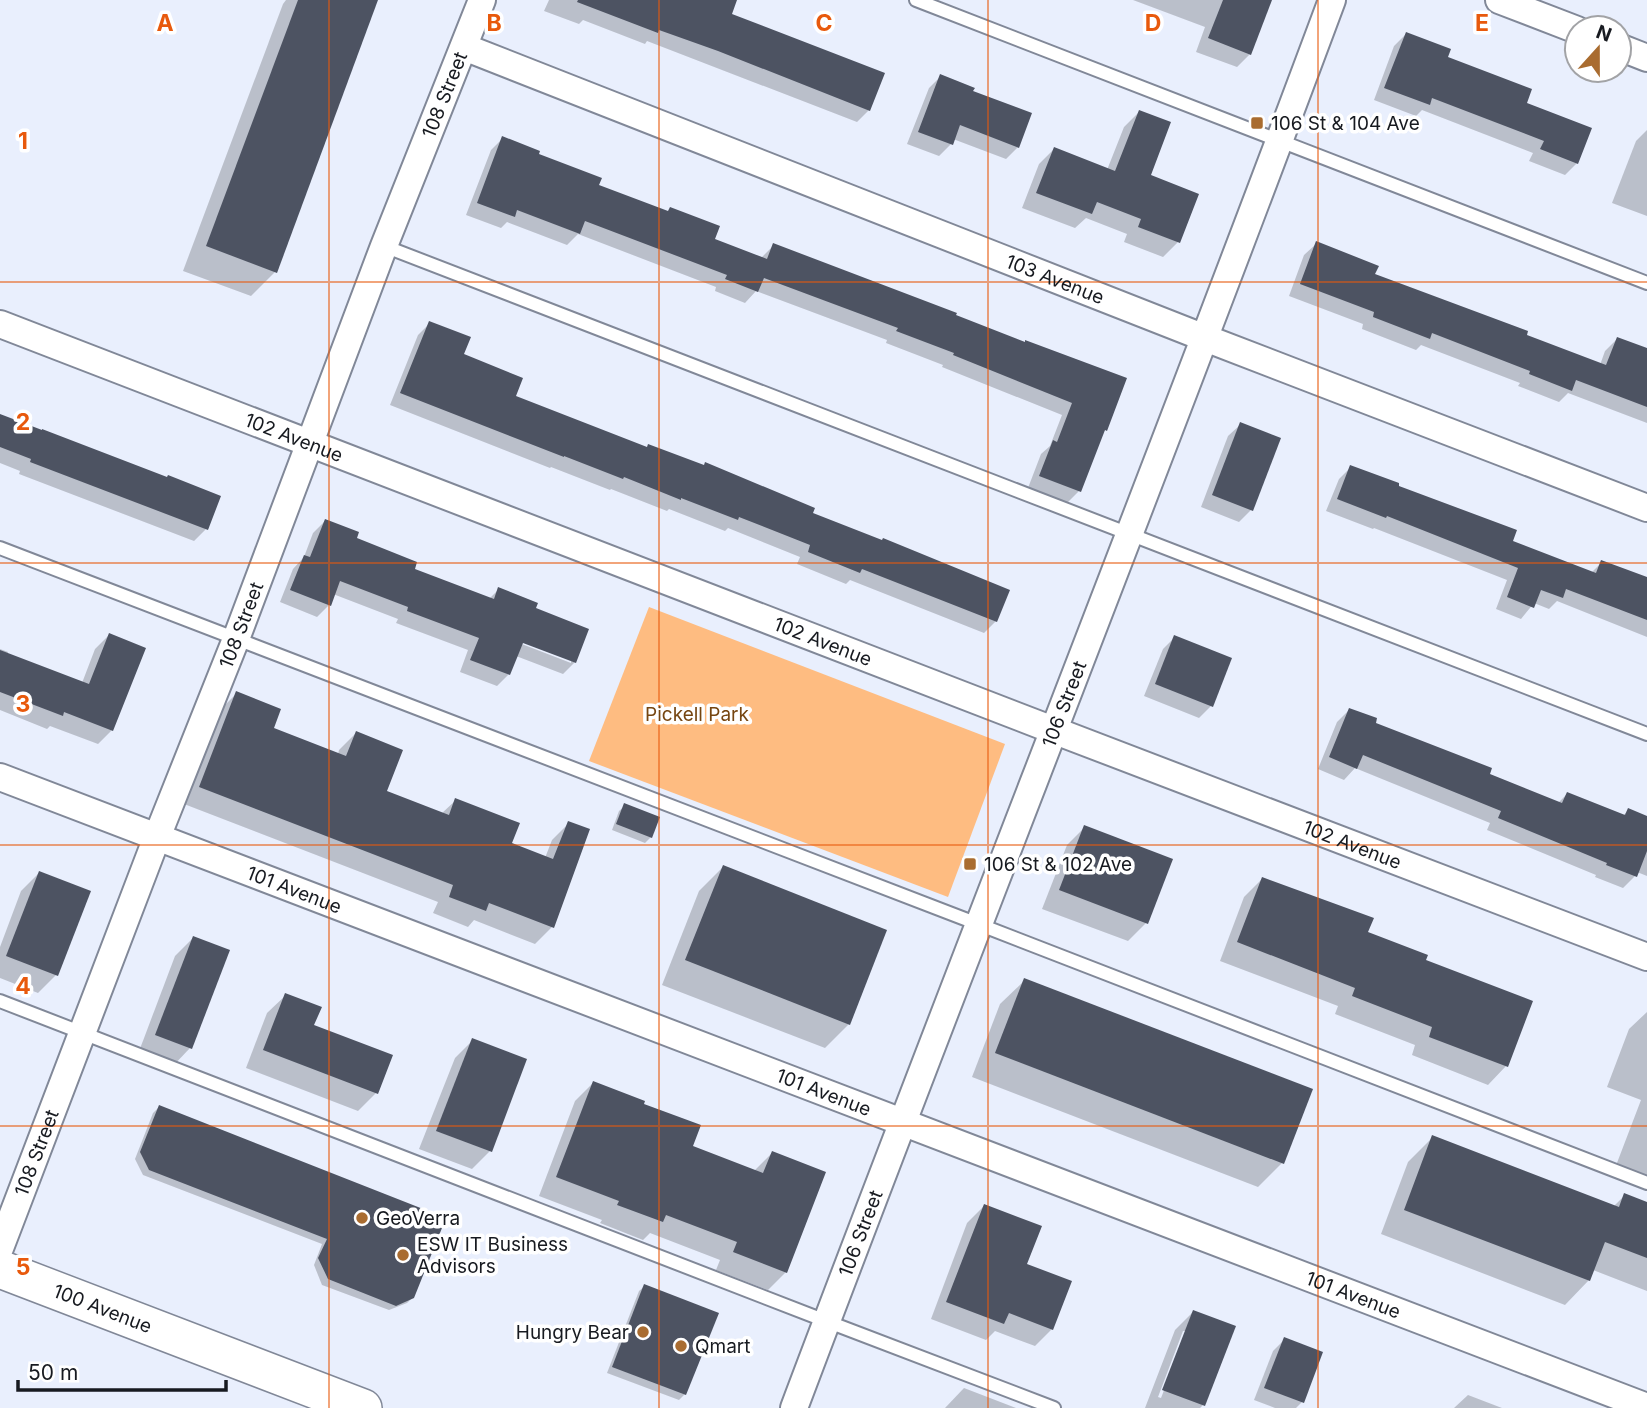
<svg xmlns="http://www.w3.org/2000/svg" width="1647" height="1408" viewBox="0 0 1647 1408" font-family="Inter,sans-serif">
<rect width="100%" height="100%" fill="#e9effd"/>
<!-- green -->
<polygon fill="#febc81" points="649,607 1005,744 948,897 589,761"/>
<!-- shadow -->
<g fill="#0003" fill-rule="evenodd">
<polygon points="286,0 361,0 275,272 251,296 183,271 283,4"/>
<polygon points="549,0 736,0 730,15 869,110 857,122 647,41 645,44 583,20 579,24 544,11"/>
<polygon points="1133,0 1271,0 1250,54 1237,67 1196,52 1205,27"/>
<polygon points="1406,34 1524,104 1577,163 1565,175 1529,161 1533,153 1422,110 1416,116 1374,100 1394,46"/>
<polygon points="941,76 971,92 1018,147 1006,159 953,139 951,144 939,156 907,144 929,88"/>
<polygon points="1139,112 1148,176 1178,242 1163,257 1124,242 1127,234 1086,218 1075,228 1022,208 1039,164 1054,149 1107,170 1124,127"/>
<polygon points="1647,130 1647,216 1612,203 1636,141"/>
<polygon points="503,138 597,186 713,240 761,258 774,245 1025,343 1105,430 1101,434 1079,491 1067,503 1028,488 1041,454 1050,446 1062,415 942,367 943,365 886,343 887,340 756,291 745,303 715,291 716,287 578,234 567,245 507,222 501,228 466,215 491,150"/>
<polygon points="1316,244 1373,275 1600,365 1605,351 1617,339 1647,350 1647,423 1568,393 1559,402 1518,386 1520,383 1421,345 1416,350 1362,329 1363,324 1289,296 1304,255"/>
<polygon points="430,323 461,355 514,397 811,514 996,621 984,633 850,580 846,584 797,564 800,557 728,528 725,531 669,509 667,511 611,489 610,490 551,467 550,468 390,405 418,335"/>
<polygon points="0,416 206,529 194,541 19,474 20,471 0,463"/>
<polygon points="1240,425 1251,510 1239,522 1201,507 1228,436"/>
<polygon points="1351,467 1396,487 1510,542 1591,573 1602,562 1647,579 1647,637 1557,601 1549,609 1534,603 1521,619 1496,609 1507,580 1374,528 1373,529 1326,511 1339,479"/>
<path d="M325,521L354,539L412,570L489,599L499,589L534,609L575,662L563,674L516,656L509,674L497,686L460,672L468,650L396,623L398,619L333,594L329,605L317,617L280,602L293,569L304,557L313,533ZM515,638L571,659V663L514,641Z"/>
<polygon points="109,635 112,730 98,744 50,726 47,729 0,710 0,649 8,652 7,655 82,683 95,649"/>
<polygon points="1175,637 1211,706 1199,718 1144,696 1163,649"/>
<polygon points="237,693 271,729 338,754 339,750 356,733 385,792 441,814 456,800 509,844 545,858 552,840 569,823 588,830 552,927 535,944 474,920 468,927 433,913 438,902 184,804 220,710"/>
<polygon points="1349,710 1373,724 1487,775 1558,803 1567,794 1623,816 1628,810 1647,818 1647,876 1637,872 1635,876 1623,888 1595,877 1596,875 1487,830 1490,823 1355,768 1344,780 1318,769 1337,722"/>
<polygon points="625,806 651,837 645,843 612,830 619,811"/>
<polygon points="1085,827 1146,923 1128,941 1042,909 1067,845"/>
<polygon points="723,867 849,1024 825,1048 662,985 699,891"/>
<polygon points="39,873 56,975 38,993 0,978 0,947 21,891"/>
<polygon points="1262,879 1424,961 1531,1002 1506,1066 1488,1085 1412,1055 1415,1045 1335,1014 1338,1006 1220,961 1244,897"/>
<polygon points="193,938 228,951 190,1048 172,1067 138,1054 175,956"/>
<polygon points="1025,980 1282,1163 1258,1187 972,1077 1000,1004"/>
<polygon points="286,995 376,1093 358,1111 246,1068 267,1013"/>
<polygon points="1647,1012 1647,1190 1612,1176 1641,1100 1607,1087 1629,1029"/>
<polygon points="473,1040 490,1151 472,1169 419,1149 455,1058"/>
<polygon points="593,1083 642,1105 690,1147 754,1171 772,1153 786,1272 768,1290 716,1270 720,1260 650,1233 643,1240 600,1223 602,1220 539,1196 575,1101"/>
<polygon points="159,1107 413,1297 407,1303 389,1310 322,1285 314,1265 322,1244 143,1175 135,1159 153,1113"/>
<polygon points="1432,1138 1613,1207 1625,1195 1647,1203 1647,1291 1593,1270 1589,1280 1565,1305 1381,1234 1408,1162"/>
<polygon points="984,1206 1025,1265 1052,1329 1035,1346 995,1331 986,1340 931,1319 967,1223"/>
<polygon points="645,1286 685,1394 679,1400 607,1373 639,1291"/>
<path d="M1193,1312L1203,1405L1200,1408H1145L1175,1330ZM1183,1331H1187L1161,1398L1158,1397Z"/>
<polygon points="1285,1339 1302,1402 1296,1408 1275,1408 1254,1400 1273,1351"/>
<polygon points="964,1388 1016,1408 945,1408"/>
<polygon points="1468,1395 1502,1408 1454,1408"/>
</g>
<!-- building -->
<g fill="#4d5362">
<polygon points="298,0 378,0 277,273 206,246"/>
<polygon points="578,0 737,0 732,14 885,73 870,111 718,51 659,30 658,33 577,2"/>
<polygon points="1223,0 1272,0 1251,55 1208,38"/>
<polygon points="1406,32 1451,49 1448,57 1532,89 1527,103 1592,128 1578,164 1540,149 1544,141 1432,98 1430,105 1384,88"/>
<polygon points="940,74 975,88 973,91 1032,113 1019,148 960,125 953,145 918,132"/>
<polygon points="1139,110 1171,122 1151,175 1199,194 1180,243 1138,227 1141,219 1097,202 1092,214 1036,193 1054,147 1115,171"/>
<polygon points="502,136 540,151 539,154 602,178 599,185 668,211 670,207 720,226 715,239 767,259 773,243 957,313 956,315 1025,342 1025,340 1127,378 1107,431 1105,430 1081,492 1039,476 1053,440 1057,442 1072,403 953,355 954,353 896,331 898,328 764,278 758,292 725,279 727,275 585,221 580,234 517,210 515,217 477,203"/>
<polygon points="1316,241 1379,266 1375,274 1528,331 1527,335 1606,365 1617,337 1647,348 1647,407 1576,380 1572,391 1529,374 1530,371 1432,333 1430,339 1373,317 1374,312 1300,284"/>
<polygon points="429,321 471,337 464,354 523,378 516,396 647,447 648,444 704,465 705,462 815,508 813,513 882,540 883,538 1010,590 997,622 862,569 860,573 808,552 810,545 739,517 738,520 681,498 681,500 624,477 623,479 564,456 564,457 400,393"/>
<polygon points="0,414 42,430 42,429 167,477 168,475 221,496 208,530 30,462 31,459 0,447"/>
<polygon points="1240,422 1281,438 1253,511 1212,495"/>
<polygon points="1350,465 1399,483 1399,486 1517,530 1513,541 1596,573 1601,560 1647,577 1647,620 1566,589 1563,598 1541,590 1534,608 1507,597 1518,568 1387,516 1386,518 1337,499"/>
<polygon points="325,519 359,532 357,538 417,562 415,569 494,599 498,587 538,603 536,608 589,629 576,663 523,643 510,675 470,660 479,638 407,611 408,607 340,581 331,606 290,590 304,555 310,557"/>
<polygon points="109,633 146,648 113,731 64,712 63,716 0,692 0,650 89,684"/>
<polygon points="1174,635 1232,658 1213,707 1155,684"/>
<polygon points="236,691 281,709 274,728 346,756 356,731 403,750 387,791 449,815 455,798 520,823 512,843 553,859 568,821 590,829 554,928 489,903 486,911 449,897 453,885 199,787"/>
<polygon points="1349,708 1377,718 1376,723 1492,768 1490,774 1562,803 1567,792 1625,815 1628,808 1647,816 1647,851 1637,877 1606,865 1607,863 1498,818 1501,811 1363,755 1357,769 1329,757"/>
<polygon points="624,803 660,817 652,838 616,824"/>
<polygon points="1084,825 1173,859 1148,924 1059,890"/>
<polygon points="723,865 887,930 850,1025 685,960"/>
<polygon points="39,871 91,891 58,976 6,956"/>
<polygon points="1262,877 1374,918 1368,932 1428,955 1426,960 1533,1001 1508,1067 1429,1037 1432,1027 1352,996 1355,988 1237,942"/>
<polygon points="193,936 230,950 192,1049 155,1035"/>
<polygon points="1024,978 1313,1089 1284,1164 995,1053"/>
<polygon points="285,993 322,1007 314,1025 393,1055 378,1094 263,1050"/>
<polygon points="472,1038 527,1059 492,1152 436,1131"/>
<polygon points="593,1081 645,1101 644,1104 701,1125 693,1146 763,1173 772,1151 826,1172 787,1273 733,1252 737,1242 666,1215 663,1222 617,1205 619,1201 556,1177"/>
<polygon points="159,1105 446,1218 414,1298 396,1306 328,1279 318,1258 327,1239 149,1170 140,1152"/>
<polygon points="1432,1135 1619,1207 1624,1193 1647,1202 1647,1258 1605,1242 1590,1281 1404,1210"/>
<polygon points="984,1204 1042,1226 1027,1264 1072,1281 1053,1330 1009,1313 1004,1324 946,1302"/>
<polygon points="644,1284 719,1313 686,1395 612,1367"/>
<polygon points="1193,1310 1236,1326 1205,1406 1162,1390"/>
<polygon points="1284,1337 1323,1352 1304,1403 1264,1388"/>
</g>
<g fill="none" stroke-linecap="round" stroke-linejoin="round">
<defs>
<g id="service">
<polyline points="916,0 1647,283"/>
<polyline points="384,246 1647,734"/>
<polyline points="0,548 978,924 1647,1183"/>
<polyline points="0,1001 826,1321 1054,1408"/>
</g>
<g id="minor">
<polyline points="1499,0 1577,30"/>
<path id="s1" d="M464,47L1205,338L1647,508"/>
<polyline points="1619,47 1647,58"/>
<path id="s2" d="M0,324L1053,730L1647,957"/>
<path id="s3" d="M0,777L1647,1407"/>
<path id="s4" d="M0,1248L157,837L236,639L384,246L482,0"/>
<path id="s5" d="M794,1408C971,938 1157,471 1332,0"/>
</g>
<g id="secondary">
<path id="s6" d="M0,1269L363,1408"/>
</g>
</defs>
<!-- service casing -->
<use href="#service" stroke="#818898" stroke-width="16"/>
<!-- minor casing -->
<use href="#minor" stroke="#818898" stroke-width="30"/>
<!-- secondary casing -->
<use href="#secondary" stroke="#818898" stroke-width="40"/>
<!-- service -->
<use href="#service" stroke="#fff" stroke-width="12"/>
<!-- minor -->
<use href="#minor" stroke="#fff" stroke-width="26"/>
<!-- secondary -->
<use href="#secondary" stroke="#fff" stroke-width="37"/>
</g>
<!-- grid -->
<path fill="none" stroke="#e8590c" stroke-width="2" stroke-opacity="0.55" d="M329,0V1408M659,0V1408M988,0V1408M1318,0V1408M0,282H1647M0,563H1647M0,845H1647M0,1126H1647"/>
<!-- markers -->
<g fill="#a96c30" stroke="#fff" stroke-width="2.5">
<rect x="1250" y="116" width="14" height="14" rx="3.5"/>
<rect x="963" y="857" width="14" height="14" rx="3.5"/>
<circle cx="362" cy="1218" r="7"/>
<circle cx="403" cy="1255" r="7"/>
<circle cx="643" cy="1332" r="7"/>
<circle cx="681" cy="1346" r="7"/>
</g>
<g text-anchor="middle" stroke-width="7" stroke-linejoin="round" paint-order="stroke">
<!-- street labels -->
<g font-size="19" fill="#171a20" stroke="#fff">
<text dy="7" stroke="none"><textPath href="#s4" startOffset="1236">108 Street</textPath></text>
<text dy="7" stroke="none"><textPath href="#s1" startOffset="635">103 Avenue</textPath></text>
<text dy="7" stroke="none"><textPath href="#s2" startOffset="315">102 Avenue</textPath></text>
<text dy="7" stroke="none"><textPath href="#s4" startOffset="668">108 Street</textPath></text>
<text dy="7" stroke="none"><textPath href="#s2" startOffset="882">102 Avenue</textPath></text>
<text dy="7" stroke="none"><textPath href="#s5" startOffset="754">106 Street</textPath></text>
<text dy="7" stroke="none"><textPath href="#s2" startOffset="1449">102 Avenue</textPath></text>
<text dy="7" stroke="none"><textPath href="#s3" startOffset="315">101 Avenue</textPath></text>
<text dy="7" stroke="none"><textPath href="#s3" startOffset="882">101 Avenue</textPath></text>
<text dy="7" stroke="none"><textPath href="#s4" startOffset="102">108 Street</textPath></text>
<text dy="7" stroke="none"><textPath href="#s5" startOffset="187">106 Street</textPath></text>
<text dy="7" stroke="none"><textPath href="#s3" startOffset="1449">101 Avenue</textPath></text>
<text dy="7" stroke="none"><textPath href="#s6" startOffset="110">100 Avenue</textPath></text>
</g>
<!-- poi labels -->
<g font-size="19" fill="#171a20" stroke="#fff" text-anchor="start">
<text x="1271" y="130">106 St &amp; 104 Ave</text>
<text x="984" y="871">106 St &amp; 102 Ave</text>
<text x="376" y="1225">GeoVerra</text>
<text x="417" y="1251">ESW IT Business<tspan x="417" dy="22">Advisors</tspan></text>
<text x="629" y="1339" text-anchor="end">Hungry Bear</text>
<text x="695" y="1353">Qmart</text>
</g>
<!-- park labels -->
<g font-size="19" fill="#764611" stroke="#fff">
<text x="697" y="721">Pickell Park</text>
</g>
</g>
<g font-size="23" text-anchor="middle" font-weight="bold" fill="#e8590c" stroke="#fff" stroke-width="7" stroke-linejoin="round" paint-order="stroke">
<text x="165" y="31">A</text>
<text x="494" y="31">B</text>
<text x="824" y="31">C</text>
<text x="1153" y="31">D</text>
<text x="1482" y="31">E</text>
<text x="23" y="149">1</text>
<text x="23" y="430">2</text>
<text x="23" y="712">3</text>
<text x="23" y="994">4</text>
<text x="23" y="1275">5</text>
</g>
<!-- north arrow -->
<g transform="translate(1598 49) rotate(21)"><circle r="33" fill="#ffffff" stroke="#a2a3a6" stroke-width="2"/>
<path d="M0-5L12 26L0 18L-12 26Z" fill="#a96c30"/>
<text y="-10" font-size="19" font-weight="bold" text-anchor="middle" fill="#171a20">N</text>
</g>
<!-- scale -->
<path d="M18 1380v10h208v-10" fill="none" stroke="#171a20" stroke-width="3.5"/>
<text x="28" y="1380" font-size="21" fill="#171a20" stroke="#ffffff" stroke-width="5" paint-order="stroke">50 m</text>
</svg>
